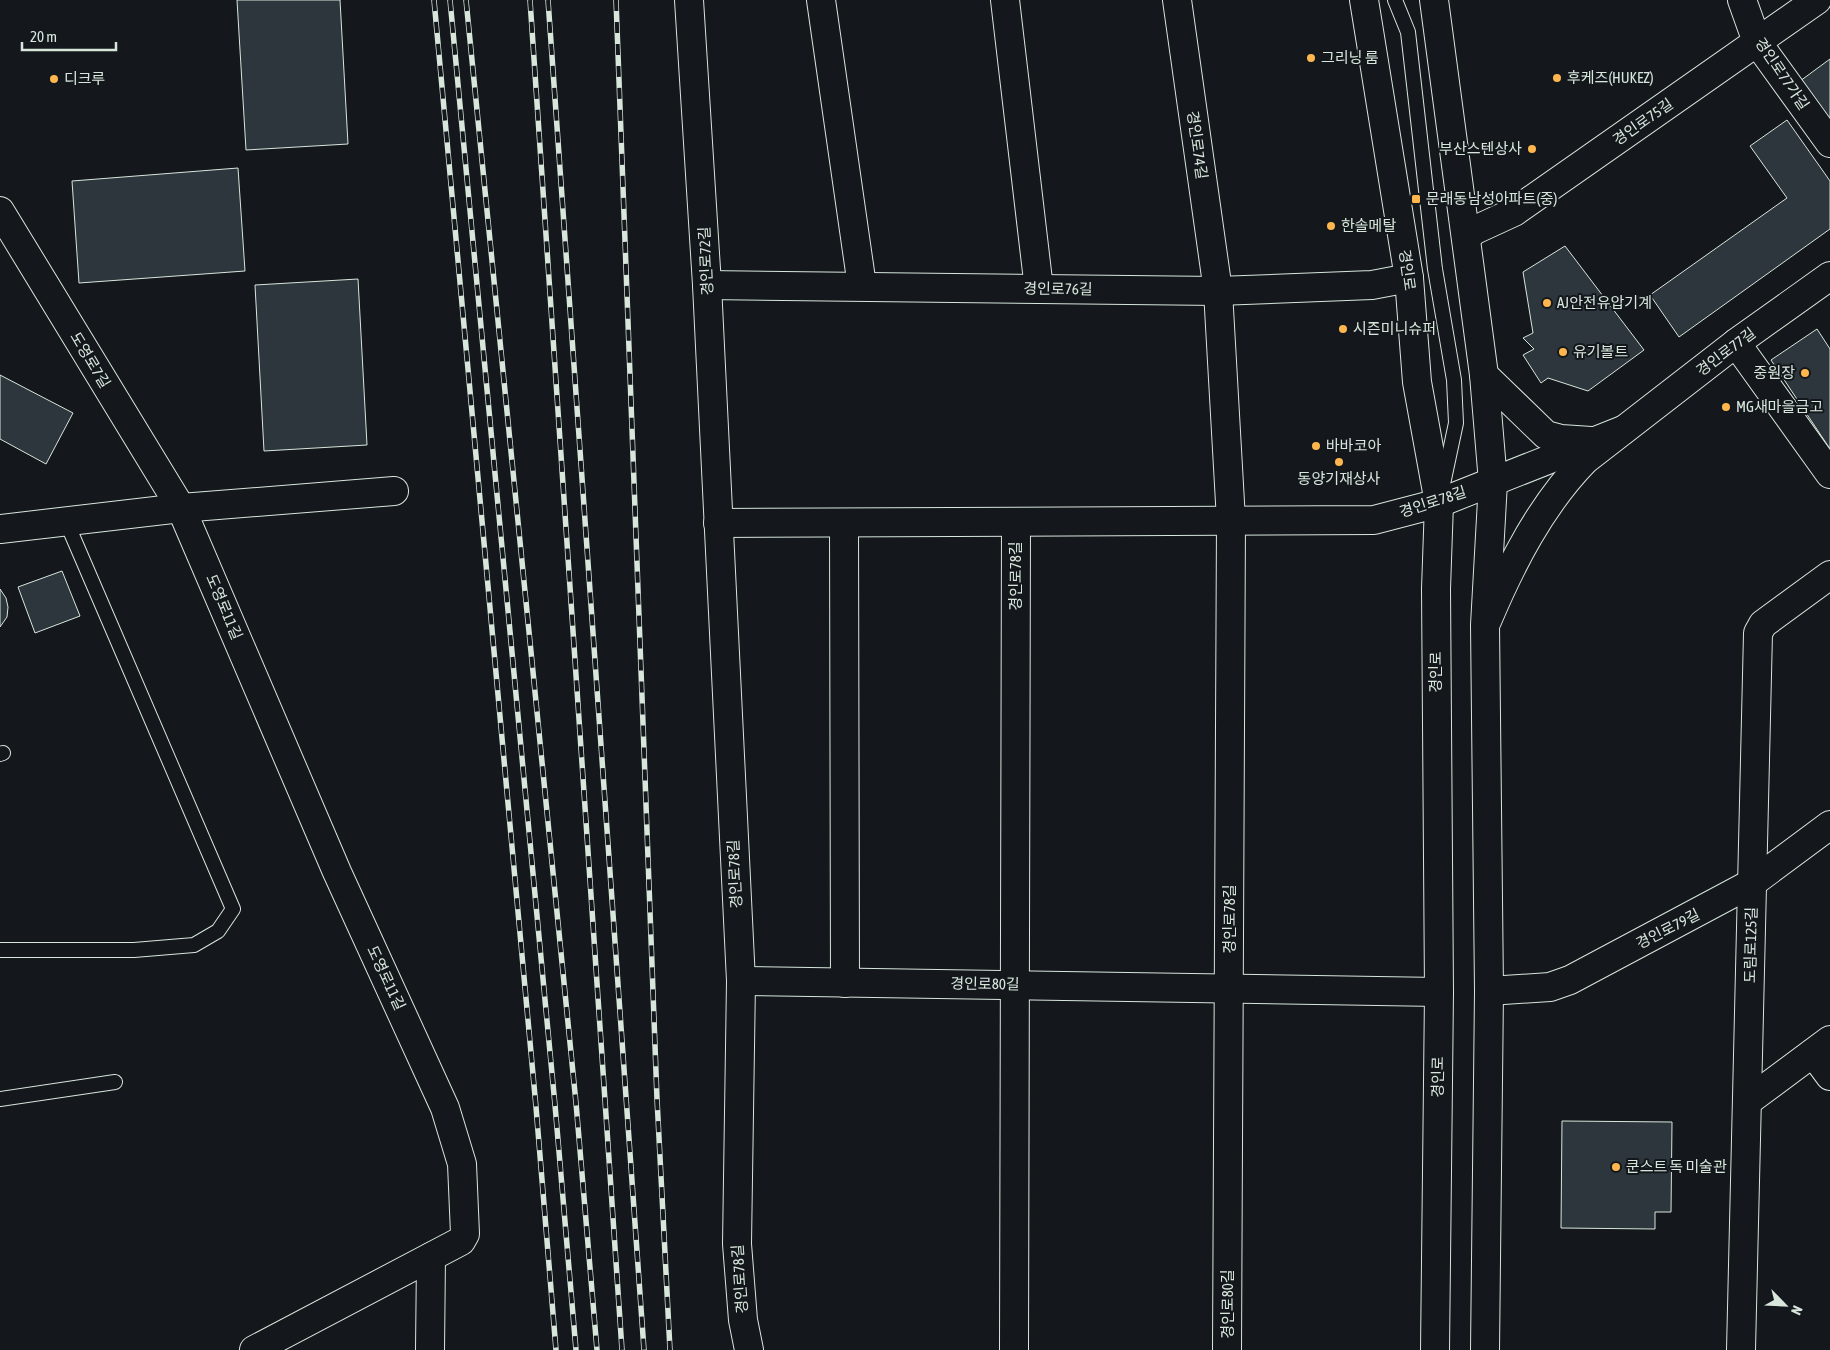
<svg xmlns="http://www.w3.org/2000/svg" width="1830" height="1350" viewBox="0 0 1830 1350" font-family="'Asap Condensed','Noto Sans KR',sans-serif">
<rect width="100%" height="100%" fill="#14181c"/>
<!-- building -->
<g fill="#2c363c" stroke="#d8e6dc">
<polygon points="237,0 340,0 348,144 246,150"/>
<polygon points="1830,59 1830,132 1796,84"/>
<polygon points="1787,120 1830,181 1830,229 1679,337 1650,295 1787,198 1750,146"/>
<polygon points="238,168 245,271 79,283 72,181"/>
<polygon points="1565,246 1644,350 1588,391 1548,378 1541,383 1523,355 1534,349 1523,338 1533,333 1523,272"/>
<polygon points="358,279 367,445 264,451 255,285"/>
<polygon points="1817,329 1830,349 1830,449 1771,360"/>
<polygon points="0,375 73,413 46,464 0,439"/>
<polygon points="62,571 80,616 35,633 18,587"/>
<polygon points="0,589 6,598 8,607 7,617 0,627"/>
<polygon points="1562,1121 1672,1122 1671,1212 1655,1212 1655,1229 1561,1228"/>
</g>
<g fill="none" stroke-linecap="round" stroke-linejoin="round">
<defs>
<g id="service">
<polyline points="1395,0 1408,32 1435,269 1454,380 1456,423 1443,484"/>
<polyline points="0,754 3,753"/>
<polyline points="0,950 134,950 194,945 218,931 233,909 66,521"/>
<polyline points="0,1099 115,1082"/>
</g>
<g id="minor">
<polyline points="689,0 707,285 741,981 737,1244 743,1320 749,1350"/>
<polyline points="821,0 862,286"/>
<polyline points="1005,0 1039,289"/>
<polyline points="1177,0 1218,291 1231,520 1227,1350"/>
<polyline points="1742,0 1757,42 1830,143"/>
<polyline points="0,211 181,508 337,872 445,1108 462,1164 465,1234 461,1241 254,1350"/>
<polyline points="1466,237 1475,230 1514,212 1817,0"/>
<polyline points="707,285 1218,291 1372,285 1409,278"/>
<polyline points="1736,343 1830,474"/>
<polyline points="844,523 845,983"/>
<polyline points="0,529 181,508 394,491"/>
<polyline points="741,981 1439,992"/>
<polyline points="1489,991 1550,987 1570,980 1752,883 1830,825"/>
<polyline points="1813,1053 1830,1076"/>
<polyline points="1748,1101 1830,1040"/>
<polyline points="430,1350 431,1257"/>
<polyline points="1014,1350 1016,522"/>
<polyline points="1741,1350 1758,633 1763,624 1830,575"/>
</g>
<g id="tertiary">
<polyline points="1484,375 1546,435 1561,439 1591,441"/>
<polyline points="718,523 1374,520 1439,503 1623,430"/>
<path d="M1487,621C1511,564 1541,505 1585,460L1736,343L1830,276"/>
</g>
<g id="primary">
<polyline points="1364,0 1409,278 1417,382 1439,503 1436,589 1439,992 1435,1350"/>
<polyline points="1434,0 1484,375 1493,482 1485,625 1489,991 1485,1350"/>
</g>
</defs>
<!-- service casing -->
<use href="#service" stroke="#d8e6dc" stroke-width="16"/>
<!-- minor casing -->
<use href="#minor" stroke="#d8e6dc" stroke-width="30"/>
<!-- tertiary casing -->
<use href="#tertiary" stroke="#d8e6dc" stroke-width="30"/>
<!-- primary casing -->
<use href="#primary" stroke="#d8e6dc" stroke-width="30"/>
<!-- service -->
<use href="#service" stroke="#14181c" stroke-width="14"/>
<!-- minor -->
<use href="#minor" stroke="#14181c" stroke-width="28"/>
<!-- tertiary -->
<use href="#tertiary" stroke="#14181c" stroke-width="28"/>
<!-- primary -->
<use href="#primary" stroke="#14181c" stroke-width="28"/>
<defs>
<g id="rail">
<polyline points="434,0 536,1107 556,1350"/>
<polyline points="450,0 555,1105 576,1350"/>
<polyline points="466,0 576,1103 597,1350"/>
<polyline points="530,0 622,1350"/>
<polyline points="548,0 644,1350"/>
<polyline points="616,0 657,1099 670,1350"/>
</g>
</defs>
<!-- rail casing -->
<use href="#rail" stroke="#d8e6dc" stroke-width="5.5"/>
<!-- rail -->
<use href="#rail" stroke="#14181c" stroke-width="4" stroke-dasharray="11" stroke-linecap="butt"/>
</g>
<!-- markers -->
<g fill="#ffb74d" stroke="#14181c" stroke-width="2">
<circle cx="1311" cy="58" r="5"/>
<circle cx="1557" cy="78" r="5"/>
<circle cx="54" cy="79" r="5"/>
<circle cx="1532" cy="149" r="5"/>
<rect x="1411" y="194" width="10" height="10" rx="2.5"/>
<circle cx="1331" cy="226" r="5"/>
<circle cx="1547" cy="303" r="5"/>
<circle cx="1343" cy="329" r="5"/>
<circle cx="1563" cy="352" r="5"/>
<circle cx="1805" cy="373" r="5"/>
<circle cx="1726" cy="407" r="5"/>
<circle cx="1316" cy="446" r="5"/>
<circle cx="1339" cy="462" r="5"/>
<circle cx="1616" cy="1167" r="5"/>
</g>
<g text-anchor="middle" stroke-width="4" stroke-linejoin="round" paint-order="stroke">
<!-- poi labels -->
<g font-size="15" fill="#d8e6dc" stroke="#14181c" text-anchor="start">
<text x="1321" y="63">그리닝 룸</text>
<text x="1567" y="83">후케즈(HUKEZ)</text>
<text x="64" y="84">디크루</text>
<text x="1522" y="154" text-anchor="end">부산스텐상사</text>
<text x="1426" y="204">문래동남성아파트(중)</text>
<text x="1341" y="231">한솔메탈</text>
<text x="1557" y="308">AJ안전유압기계</text>
<text x="1353" y="334">시즌미니슈퍼</text>
<text x="1573" y="357">유기볼트</text>
<text x="1795" y="378" text-anchor="end">중원장</text>
<text x="1736" y="412">MG새마을금고</text>
<text x="1326" y="451">바바코아</text>
<text x="1339" y="484" text-anchor="middle">동양기재상사</text>
<text x="1626" y="1172">쿤스트 독 미술관</text>
</g>
<!-- street labels -->
<g font-size="15" fill="#d8e6dc" stroke="#14181c">
<text transform="translate(1782 74) rotate(56)" y="5">경인로77가길</text>
<text transform="translate(1643 122) rotate(-35)" y="5">경인로75길</text>
<text transform="translate(1197 145) rotate(82)" y="5">경인로74길</text>
<text transform="translate(706 261) rotate(-93)" y="5">경인로72길</text>
<text transform="translate(1407 270) rotate(82)" y="5">경인로</text>
<text transform="translate(1058 289) rotate(1)" y="5">경인로76길</text>
<text transform="translate(1726 352) rotate(-37)" y="5">경인로77길</text>
<text transform="translate(90 360) rotate(59)" y="5">도영로7길</text>
<text transform="translate(1433 502) rotate(-18)" y="5">경인로78길</text>
<text transform="translate(1016 576) rotate(-90)" y="5">경인로78길</text>
<text transform="translate(224 607) rotate(67)" y="5">도영로11길</text>
<text transform="translate(1436 672) rotate(-90)" y="5">경인로</text>
<text transform="translate(735 874) rotate(-93)" y="5">경인로78길</text>
<text transform="translate(1230 919) rotate(-90)" y="5">경인로78길</text>
<text transform="translate(1668 929) rotate(-27)" y="5">경인로79길</text>
<text transform="translate(1751 945) rotate(-89)" y="5">도림로125길</text>
<text transform="translate(386 978) rotate(65)" y="5">도영로11길</text>
<text transform="translate(985 984) rotate(1)" y="5">경인로80길</text>
<text transform="translate(1438 1077) rotate(-89)" y="5">경인로</text>
<text transform="translate(740 1279) rotate(-94)" y="5">경인로78길</text>
<text transform="translate(1228 1304) rotate(-90)" y="5">경인로80길</text>
</g>
</g>
<!-- north arrow -->
<g transform="translate(1785 1305) rotate(114)" stroke="#14181c" stroke-width="4" paint-order="stroke">
<path d="M0-4L9 19L0 12L-9 19Z" fill="#d8e6dc"/>
<text y="-8" font-size="14" font-weight="bold" text-anchor="middle" fill="#d8e6dc">N</text>
</g>
<!-- scale -->
<path d="M22 42v8h94v-8" fill="none" stroke="#d8e6dc" stroke-width="2.5"/>
<text x="30" y="42" font-size="15" fill="#d8e6dc" stroke="#14181c" stroke-width="4" paint-order="stroke">20 m</text>
</svg>
